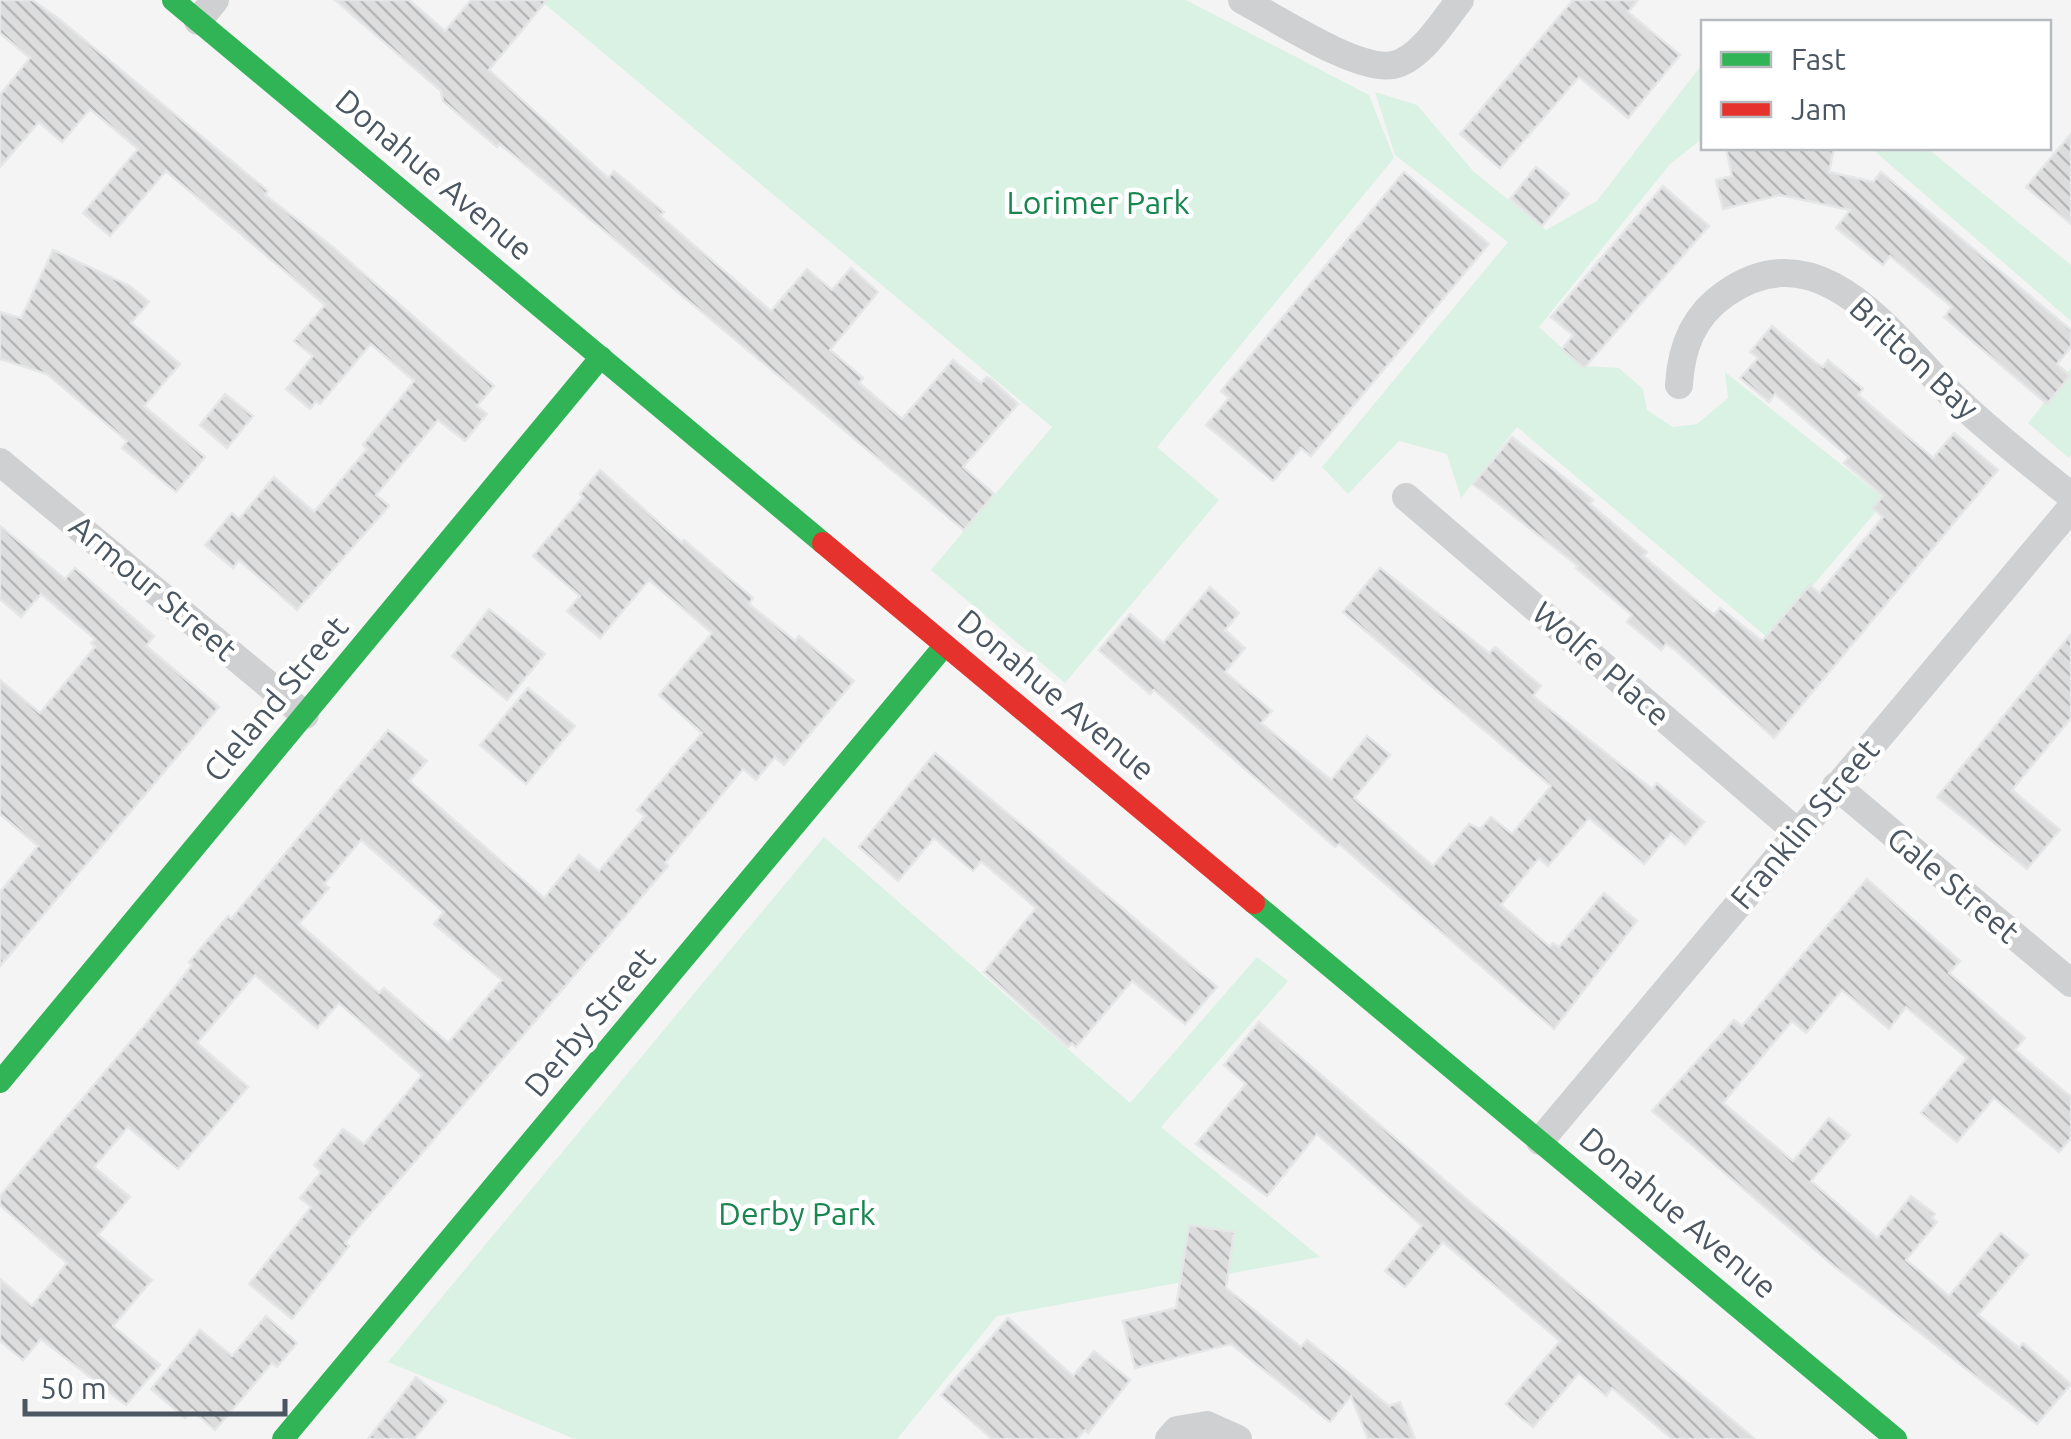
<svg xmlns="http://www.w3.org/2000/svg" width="2071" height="1439" viewBox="0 0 2071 1439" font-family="Ubuntu,sans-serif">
<defs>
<pattern id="building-back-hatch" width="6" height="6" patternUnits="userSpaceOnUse" patternTransform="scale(2.5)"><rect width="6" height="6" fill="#ddddde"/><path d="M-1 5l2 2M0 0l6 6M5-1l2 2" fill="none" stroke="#b5b6b7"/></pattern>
</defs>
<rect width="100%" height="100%" fill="#f4f4f4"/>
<!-- park -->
<g fill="#d9f2e3">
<polygon points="540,0 1186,0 1369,95 1394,158 1157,447 1219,500 1065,683 931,570 1052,427"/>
<polygon points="1703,63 1703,138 1670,164 1539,327 1582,366 1619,368 1643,389 1647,410 1673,427 1697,424 1728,398 1725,372 1886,500 1768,638 1517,427 1461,498 1447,454 1399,441 1348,494 1322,467 1508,242 1395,155 1375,92 1417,105 1474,172 1546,230 1597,201"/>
<polygon points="1871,148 1927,148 2071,265 2071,321"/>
<polygon points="2071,368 2071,455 2069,458 2028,423"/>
<polygon points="824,837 1130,1103 1257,957 1288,981 1161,1127 1320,1257 997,1316 897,1439 575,1439 388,1362"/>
</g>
<!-- building -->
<g fill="url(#building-back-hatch)" stroke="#e5e6e7" stroke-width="2.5" fill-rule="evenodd">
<polygon points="0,0 32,0 59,19 268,191 265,195 334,248 494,386 477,406 487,414 465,441 438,420 376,495 389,506 297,610 239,560 233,568 205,545 232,513 239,519 274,477 314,512 367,449 363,445 414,381 371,344 320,404 316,401 310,409 286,389 313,356 294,341 325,305 166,171 110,236 83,213 138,149 90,109 62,142 39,122 0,167 0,95 30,58 0,33"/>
<polygon points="335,0 409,0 445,31 471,0 547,0 489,70 608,178 614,171 664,212 660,216 771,311 807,269 832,290 851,268 878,292 830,350 863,378 859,383 902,419 953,360 981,383 987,377 992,380 1018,404 963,467 994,494 964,530 500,144 497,147 443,101 441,91"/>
<polygon points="1573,0 1638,0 1628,12 1680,55 1628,118 1579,77 1500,168 1460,134"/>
<polygon points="2071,134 2071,224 2026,187"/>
<polygon points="1726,148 1834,148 1829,172 1873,182 1881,172 2071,330 2071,347 2057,364 2070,376 2047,404 1944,317 1952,307 1890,256 1883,265 1836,228 1850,210 1780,195 1723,209 1716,180 1732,176"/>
<polygon points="1536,167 1569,194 1542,226 1510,199"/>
<polygon points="1404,172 1489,244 1311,456 1301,448 1273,481 1206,425 1229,398 1221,391"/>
<polygon points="1663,186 1709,226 1584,368 1562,349 1573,335 1551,317"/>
<polygon points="53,250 130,286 149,302 131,323 180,364 144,406 205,457 176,492 122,448 127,441 47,374 0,359 0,312 21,318"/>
<polygon points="1772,326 1815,362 1823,367 1828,360 1863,389 1858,395 1933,458 1954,433 1998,470 1774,738 1674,649 1666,644 1661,650 1627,622 1632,615 1576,568 1578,566 1473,484 1512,437 1593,500 1590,504 1647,552 1643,556 1714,615 1720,608 1762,641 1810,585 1819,593 1883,517 1873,508 1883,496 1844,463 1849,457 1775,394 1769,402 1740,378 1758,358 1750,352"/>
<polygon points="225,394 253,416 227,448 200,425"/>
<path d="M600,470L682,543L684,540L753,598L749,604L795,641L799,636L854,681L784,765L775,757L756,780L743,769L665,863L668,866L345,1243L349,1246L292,1319L249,1284L311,1207L300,1198L321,1172L314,1165L343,1129L364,1144L422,1075L339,1003L317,1028L255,975L197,1043L248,1087L178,1169L128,1127L94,1167L130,1197L98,1235L152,1280L113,1326L160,1365L126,1405L41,1339L23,1360L0,1341V1279L32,1306L67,1263L0,1205V1196L148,1021L192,965L189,962L228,916L231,919L388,730L427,761L409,781L544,898L579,855L599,871L645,816L637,810L702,733L659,695L712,633L649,580L600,638L567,611L580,596L533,556L583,497L580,494ZM361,840L444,912L434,924L502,980L448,1043L384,988L379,993L299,924L329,888L324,884Z"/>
<polygon points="0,526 65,579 75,568 154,636 146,646 219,707 0,966 0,892 38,846 0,814 0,680 40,713 95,647 91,643 95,639 41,594 21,617 0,599"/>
<polygon points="1380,568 1489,653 1495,647 1541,686 1533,696 1652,789 1657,783 1704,822 1685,845 1671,833 1644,864 1589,818 1548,866 1539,858 1501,905 1550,947 1553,943 1559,947 1604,893 1637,921 1554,1029 1339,844 1335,847 1154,690 1150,694 1099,650 1130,614 1163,643 1210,587 1239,613 1225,630 1245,648 1225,672 1272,711 1261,723 1331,780 1367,736 1390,755 1354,798 1433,866 1469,824 1480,829 1491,817 1512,834 1551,786 1343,612"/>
<polygon points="489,609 545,654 507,700 452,656"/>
<polygon points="2071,634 2071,718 2012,790 2060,830 2027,869 1937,797"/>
<polygon points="528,688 575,726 526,784 480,745"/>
<polygon points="935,753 1217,987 1185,1024 1132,981 1076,1047 1072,1043 1068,1047 984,972 1036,908 981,861 973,871 934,838 898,881 859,847"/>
<polygon points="1867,879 1960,961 1949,973 2025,1038 2015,1050 2071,1097 2071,1138 2059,1152 1994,1098 1957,1142 1921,1113 1967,1058 1906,1007 1889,1029 1842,990 1806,1033 1792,1021 1723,1103 1793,1161 1829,1118 1850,1135 1811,1181 1877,1238 1911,1196 1935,1214 1932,1218 1937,1222 1906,1260 1949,1296 2001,1233 2028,1255 1978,1315 2019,1348 2023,1343 2071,1384 2037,1424 1834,1266 1652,1111 1734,1020 1742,1026"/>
<polygon points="1259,1022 1462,1195 1755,1439 1672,1439 1612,1388 1606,1396 1579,1373 1533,1427 1521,1418 1506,1404 1560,1341 1443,1242 1405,1287 1385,1271 1422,1226 1317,1134 1267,1196 1196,1144 1246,1084 1224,1065"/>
<polygon points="1189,1225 1234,1232 1226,1288 1301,1347 1307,1340 1389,1406 1400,1402 1415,1439 1368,1439 1351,1396 1330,1422 1231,1344 1135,1368 1123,1321 1176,1308"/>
<polygon points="266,1316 297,1343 277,1367 272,1363 215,1430 192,1410 185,1418 151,1389 200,1330 232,1356"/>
<polygon points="1008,1318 1073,1376 1094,1351 1130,1380 1088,1433 1085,1430 1077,1439 992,1439 941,1395"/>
<polygon points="416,1377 446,1401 414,1439 368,1439"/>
</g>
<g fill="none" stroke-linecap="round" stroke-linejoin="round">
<!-- street -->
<g stroke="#ced0d2" stroke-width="28">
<path d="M1242,0C1275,17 1357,72 1393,65C1420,60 1444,20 1460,0"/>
<polyline points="198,21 215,0"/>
<path d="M1679,385C1681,348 1693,316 1725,294C1822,226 1894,340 1955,398C1991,433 2032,464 2071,496"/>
<polyline points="0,462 305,715"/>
<polyline points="1406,497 1797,832"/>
<polyline points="1836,786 2071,983"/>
<polyline points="1540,1141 2071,508"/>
<polyline points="1169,1439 1177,1430 1207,1425 1238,1439"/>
</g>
<!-- fast -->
<g stroke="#30b455" stroke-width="22">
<polyline points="173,0 823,543"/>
<polyline points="1254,903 1896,1439"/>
<polyline points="0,1082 601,357"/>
<polyline points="283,1439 945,645"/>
</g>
<!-- jam -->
<polyline stroke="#e5322d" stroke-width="22" points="823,543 1254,903"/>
</g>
<g text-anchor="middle" stroke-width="9" stroke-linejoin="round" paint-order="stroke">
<!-- street labels -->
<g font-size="32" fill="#4a5661" stroke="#fff">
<text transform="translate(434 175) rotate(40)" y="11">Donahue Avenue</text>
<text transform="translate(1914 358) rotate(43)" y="11">Britton Bay</text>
<text transform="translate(153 588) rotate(40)" y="11">Armour Street</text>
<text transform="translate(1601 664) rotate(41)" y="11">Wolfe Place</text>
<text transform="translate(1056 695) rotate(40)" y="11">Donahue Avenue</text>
<text transform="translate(276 699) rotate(-50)" y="11">Cleland Street</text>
<text transform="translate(1805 824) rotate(-50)" y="11">Franklin Street</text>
<text transform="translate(1953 885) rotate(40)" y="11">Gale Street</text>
<text transform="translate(590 1022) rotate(-50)" y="11">Derby Street</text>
<text transform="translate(1678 1213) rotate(40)" y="11">Donahue Avenue</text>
</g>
<!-- park labels -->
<g font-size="32" fill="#17864f" stroke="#fff">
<text x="1098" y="214">Lorimer Park</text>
<text x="797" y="1225">Derby Park</text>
</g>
</g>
<!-- legend -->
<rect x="1701" y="20" width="350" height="130" fill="#ffffff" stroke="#b7bbc0" stroke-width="2.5"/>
<rect x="1721" y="52" width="50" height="15" fill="#30b455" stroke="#b7bbc0" stroke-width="2.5"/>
<text x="1791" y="70" font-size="30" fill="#4a5661">Fast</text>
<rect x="1721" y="102" width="50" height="15" fill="#e5322d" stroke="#b7bbc0" stroke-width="2.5"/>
<text x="1791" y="120" font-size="30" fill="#4a5661">Jam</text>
<!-- scale -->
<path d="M25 1399v15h260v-15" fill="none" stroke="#4a5661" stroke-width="5"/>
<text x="40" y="1399" font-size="30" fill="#4a5661" stroke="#ffffff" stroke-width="8" paint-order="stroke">50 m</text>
</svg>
